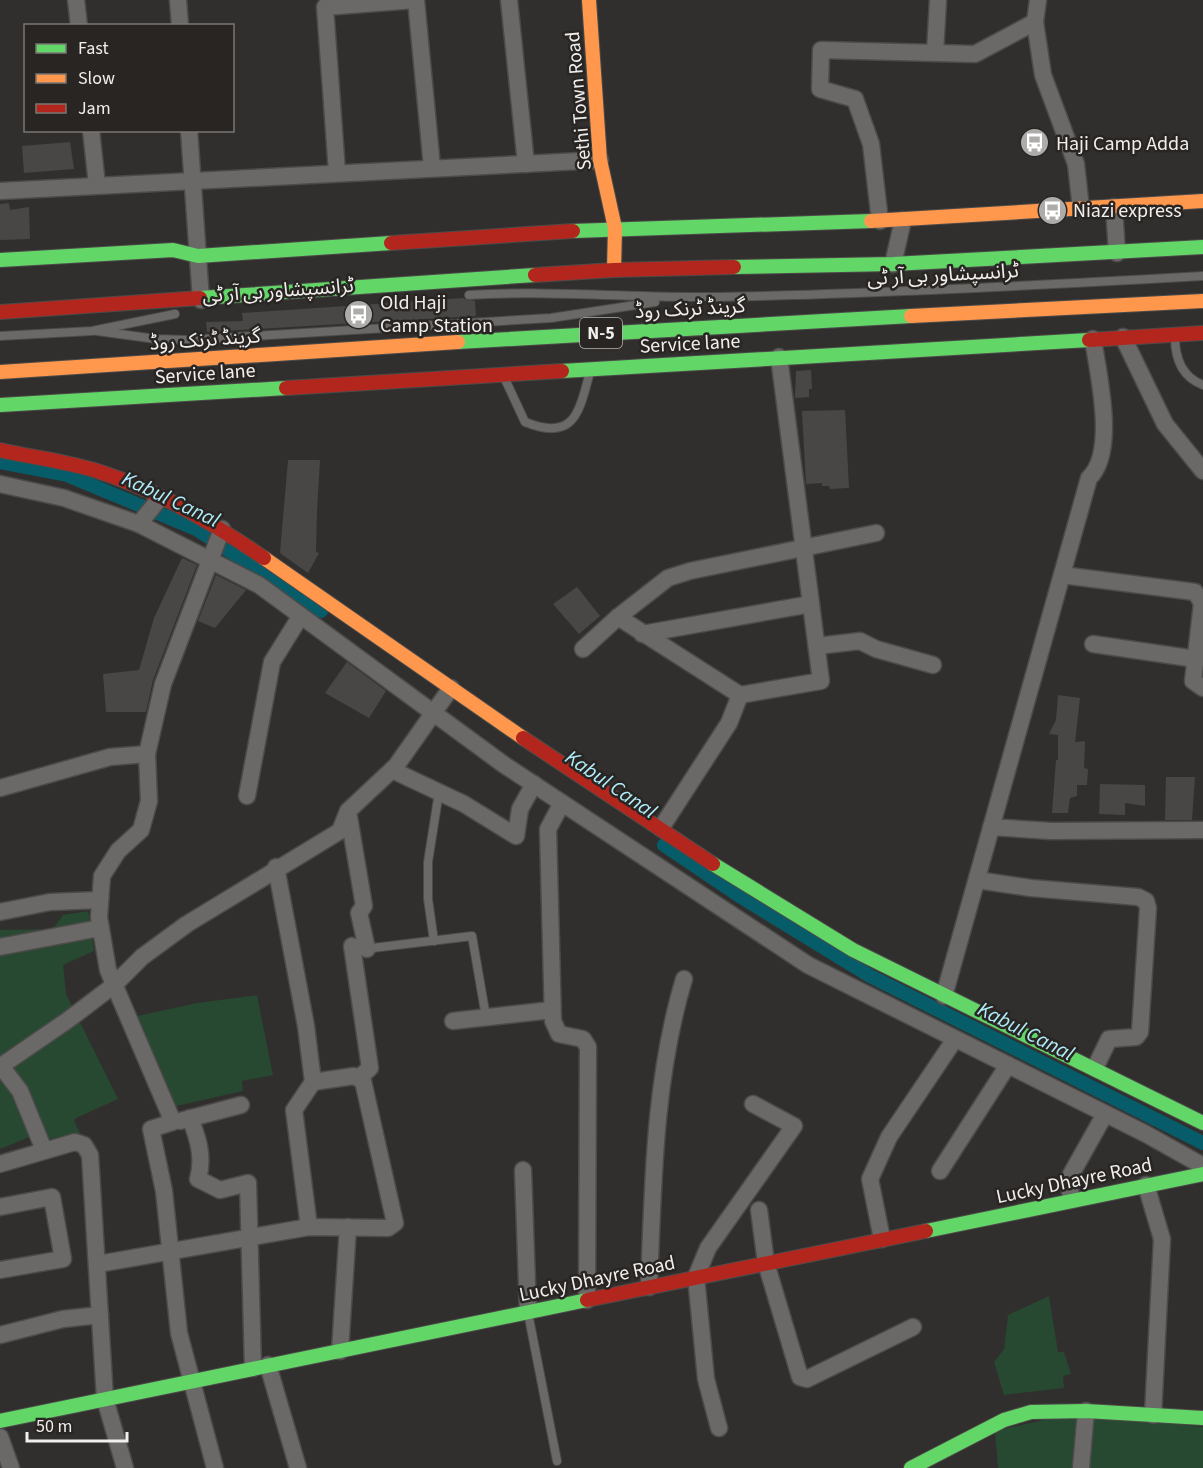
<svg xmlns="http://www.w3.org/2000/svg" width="1203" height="1468" viewBox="0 0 1203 1468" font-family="'Source Sans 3','Noto Sans Arabic',sans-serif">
<rect width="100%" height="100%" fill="#312f2d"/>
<!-- green -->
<g fill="#274831">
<polygon points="88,911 94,951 63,965 66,994 118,1099 76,1118 74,1121 80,1133 45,1140 32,1136 0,1149 0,930 53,929 63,915"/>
<polygon points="257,995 273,1075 242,1081 243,1091 172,1107 133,1017 197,1003"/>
<polygon points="1049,1296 1058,1352 1064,1352 1071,1374 1063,1376 1064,1388 1004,1395 994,1362 1004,1349 1008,1315"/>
<polygon points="1074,1413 1203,1427 1203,1468 998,1468 995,1431"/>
</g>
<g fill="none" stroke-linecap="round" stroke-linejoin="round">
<!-- canal -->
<g stroke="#075c69" stroke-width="14">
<polyline points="0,462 67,475 196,529 321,611"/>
<polyline points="664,845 738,895 870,976 1203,1143"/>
</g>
</g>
<!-- building -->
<g fill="#494745">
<polygon points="70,142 74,169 24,173 22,146"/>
<polygon points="9,203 10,210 29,207 30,239 0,240 0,204"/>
<polygon points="463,298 475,301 476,316 207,332 206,322 243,321 242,313"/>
<polygon points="811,370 812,389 809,389 809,397 795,398 796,371"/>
<polygon points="845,410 849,488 830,489 829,486 822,486 822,483 806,484 802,411"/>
<polygon points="288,460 320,460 317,512 316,552 319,553 308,573 280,553"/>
<polygon points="182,558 197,565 153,680 146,712 106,712 103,674 139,670 154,618"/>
<polygon points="216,575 246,590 215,628 198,621"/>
<polygon points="577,587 600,616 579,634 553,604"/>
<polygon points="347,662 386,691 369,718 325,693"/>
<polygon points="1058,695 1080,698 1075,742 1085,741 1084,768 1088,769 1087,785 1077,785 1077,796 1070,798 1068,813 1052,813 1056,760 1058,760 1058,735 1049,734 1056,720"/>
<polygon points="1166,777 1195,777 1192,820 1165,820"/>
<polygon points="1100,784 1145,785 1145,806 1125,803 1125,815 1099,814"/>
</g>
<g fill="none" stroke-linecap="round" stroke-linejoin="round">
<defs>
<g id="lane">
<path d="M469,295C552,290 635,298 718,297C880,294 1041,285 1203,276"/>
<polyline points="97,331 156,339 187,340 551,318 655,302"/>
<polyline points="0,336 92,331 175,314"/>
<path d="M1175,337C1175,358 1182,377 1203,385"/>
<path d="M504,377L525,422C575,442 579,412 590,372"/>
<polyline points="434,941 428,899 428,862 439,792"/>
<polyline points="364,949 472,936 486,1017"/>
<polyline points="528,1313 557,1461"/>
</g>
<g id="street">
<polyline points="76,0 79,26"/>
<polyline points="178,0 180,26"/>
<polyline points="416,0 432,167"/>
<polyline points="509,0 526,164"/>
<polyline points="1035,22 1043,75 1076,164 1081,209"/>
<polyline points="935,53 938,0"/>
<polyline points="91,130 97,185"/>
<polyline points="189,130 201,300"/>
<polyline points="337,172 325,7 415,0"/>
<polyline points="0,191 600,160"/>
<polyline points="1114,207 1117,253"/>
<polyline points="880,221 871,144 855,99 820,89 821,50 975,54 1035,22 1038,0"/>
<polyline points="893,264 903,220"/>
<polyline points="1123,337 1165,424 1203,471"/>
<polyline points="0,484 64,498 139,524 259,585 503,764 808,965 1146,1134 1203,1166"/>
<polyline points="139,524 160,498"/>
<polyline points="1062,575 1195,592 1202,603 1193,681 1203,688"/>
<polyline points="642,634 811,604"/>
<polyline points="1093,644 1196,659"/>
<polyline points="817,646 860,641 876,649 933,665"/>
<polyline points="583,649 618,617"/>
<polyline points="740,695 618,617 668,578 690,571 876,533"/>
<polyline points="392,770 464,804 516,836 520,809 534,784"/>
<polyline points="0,788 110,757 147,754"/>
<polyline points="247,796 272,662 300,617"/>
<polyline points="562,803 548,829 553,1021 559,1034 583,1039 588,1047 587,1300"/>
<polyline points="991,827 1051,831 1203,830"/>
<polyline points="661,828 729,723 740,695 821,681 779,357"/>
<polyline points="276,867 306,1026 313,1082 294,1110 309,1227"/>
<polyline points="977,880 1031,888 1138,897 1146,901 1148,908 1140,1032 1136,1037 1109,1039 1095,1068"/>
<polyline points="0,912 50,902 100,900"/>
<polyline points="352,946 370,1068 360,1077"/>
<polyline points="0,947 100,928"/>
<polyline points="367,949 359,913 364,906 348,811 396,766 451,688"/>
<path d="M944,996L1089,478C1117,452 1098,373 1093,339"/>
<polyline points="453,1021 552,1010"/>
<path d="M190,1118C198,1138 204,1157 198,1179L220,1190L248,1183L253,1368"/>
<polyline points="180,1121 241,1105"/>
<polyline points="44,1150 20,1091 1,1066 68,1020 114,985 142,957 187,924 340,831 348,811"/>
<polyline points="0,1164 75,1142 84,1145 90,1155 105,1399 125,1468"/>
<polyline points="523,1170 528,1312"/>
<polyline points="940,1171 1008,1065"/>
<polyline points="1146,1185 1162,1239 1153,1415"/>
<polyline points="1071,1200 1069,1178 1105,1114"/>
<polyline points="0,1207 52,1197 63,1259 0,1270"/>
<polyline points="759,1210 766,1263 800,1377 807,1379 913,1327"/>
<polyline points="882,1239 870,1179 889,1137 955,1039"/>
<polyline points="98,1264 309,1227 388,1228 395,1223 363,1081 354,1076 313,1082"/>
<path d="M649,1287C653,1184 654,1079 684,979"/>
<polyline points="0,1335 63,1319 100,1315"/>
<polyline points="340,1351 348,1227"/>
<polyline points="268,1365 298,1468"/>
<polyline points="719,1428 706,1379 696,1277 708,1248 794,1126 753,1104"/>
<polyline points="0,1437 11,1468"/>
<polyline points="215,1468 179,1333 164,1191 151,1129 173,1122 108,970 99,917 102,876 118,851 141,830 149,801 147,754 163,684 222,529"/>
<polyline points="1081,1468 1086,1411"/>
</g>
<g id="fast">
<polyline points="573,231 871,221"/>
<polyline points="0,260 173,250 198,256 391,243"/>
<polyline points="734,267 893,264 1203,247"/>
<polyline points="200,298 535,275"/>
<polyline points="458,342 911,316"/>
<polyline points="562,371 1089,340"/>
<polyline points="0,405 286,388"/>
<polyline points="713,864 853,950 1203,1123"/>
<polyline points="926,1231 1203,1174"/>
<polyline points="0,1421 587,1300"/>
<polyline points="911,1468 1004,1420 1031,1412 1086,1411 1203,1418"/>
</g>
<g id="slow">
<polyline points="589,0 600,160 615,228 614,270"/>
<polyline points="871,221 1203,201"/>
<polyline points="911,316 1203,301"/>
<polyline points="0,372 458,342"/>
<polyline points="264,558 523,738"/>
</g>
<g id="jam">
<polyline points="391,243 573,231"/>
<polyline points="535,275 614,270 734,267"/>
<polyline points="0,312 200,298"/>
<polyline points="1089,340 1203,333"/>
<polyline points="286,388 562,371"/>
<path d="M0,450C31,457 64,461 94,470C155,489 212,522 264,558"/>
<polyline points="523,738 713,864"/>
<polyline points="587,1300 926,1231"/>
</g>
</defs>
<!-- lane casing -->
<use href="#lane" stroke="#4c4b49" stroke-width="10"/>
<!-- street casing -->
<use href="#street" stroke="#4c4b49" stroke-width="19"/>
<!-- fast casing -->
<use href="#fast" stroke="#4c4b49" stroke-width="16"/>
<!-- slow casing -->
<use href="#slow" stroke="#4c4b49" stroke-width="16"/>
<!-- jam casing -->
<use href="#jam" stroke="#4c4b49" stroke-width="16"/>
<!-- lane -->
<use href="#lane" stroke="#6a6968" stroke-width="8"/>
<!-- street -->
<use href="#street" stroke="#6a6968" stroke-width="16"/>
<!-- fast -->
<use href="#fast" stroke="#63d668" stroke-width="14"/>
<!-- slow -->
<use href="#slow" stroke="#ff974d" stroke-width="14"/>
<!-- jam -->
<use href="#jam" stroke="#b3261e" stroke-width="14"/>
</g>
<!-- icons -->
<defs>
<symbol id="bus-disc" viewBox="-11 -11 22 22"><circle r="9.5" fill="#aeacaa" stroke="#282522"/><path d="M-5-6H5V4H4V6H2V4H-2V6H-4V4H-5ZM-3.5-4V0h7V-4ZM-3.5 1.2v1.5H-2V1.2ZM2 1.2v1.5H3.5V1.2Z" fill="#fff"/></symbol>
</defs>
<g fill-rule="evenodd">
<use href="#bus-disc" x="1018" y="126" width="33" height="33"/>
<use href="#bus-disc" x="1036" y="194" width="33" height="33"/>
<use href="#bus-disc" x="342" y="298" width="33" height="33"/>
</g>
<g text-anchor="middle" stroke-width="5" stroke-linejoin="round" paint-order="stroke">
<!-- shield labels -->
<rect fill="#282522" stroke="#b5b2b0" stroke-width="1.5" x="580" y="318" width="42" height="30" rx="4.5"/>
<g font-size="18" font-weight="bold" fill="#f1efed">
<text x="601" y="339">N-5</text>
</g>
<!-- street labels -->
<g font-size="20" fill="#f1efed" stroke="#282522">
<text transform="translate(578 101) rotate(-95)" y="7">Sethi Town Road</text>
<text transform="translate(943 274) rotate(-3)" y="7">ٹرانسپشاور بی آر ٹی</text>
<text transform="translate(278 290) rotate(-4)" y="7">ٹرانسپشاور بی آر ٹی</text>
<text transform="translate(690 308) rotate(-3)" y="7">گرینڈ ٹرنک روڈ</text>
<text transform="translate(205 339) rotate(-4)" y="7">گرینڈ ٹرنک روڈ</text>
<text transform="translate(690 343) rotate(-3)" y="7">Service lane</text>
<text transform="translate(205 373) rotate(-4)" y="7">Service lane</text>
<text transform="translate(1074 1180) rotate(-12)" y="7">Lucky Dhayre Road</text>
<text transform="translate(597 1278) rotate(-12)" y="7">Lucky Dhayre Road</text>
</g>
<!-- poi labels -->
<g font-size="20" fill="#f1efed" stroke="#282522" text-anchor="start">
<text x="1056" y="150">Haji Camp Adda</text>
<text x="1073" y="217">Niazi express</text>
<text x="380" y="309">Old Haji<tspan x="380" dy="23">Camp Station</tspan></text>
</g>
<!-- water labels -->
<g font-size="21" font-style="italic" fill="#afedfb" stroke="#282522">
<text transform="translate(171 499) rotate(25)" y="7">Kabul Canal</text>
<text transform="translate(611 784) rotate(34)" y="7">Kabul Canal</text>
<text transform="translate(1026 1031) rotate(27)" y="7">Kabul Canal</text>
</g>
</g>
<!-- legend -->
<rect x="24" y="24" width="210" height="108" fill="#282522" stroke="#787673" stroke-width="1.5"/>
<rect x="36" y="44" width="30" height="9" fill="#63d668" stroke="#787673" stroke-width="1.5"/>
<text x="78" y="54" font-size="18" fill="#f1efed">Fast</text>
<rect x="36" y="74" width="30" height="9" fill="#ff974d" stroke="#787673" stroke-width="1.5"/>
<text x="78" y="84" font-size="18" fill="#f1efed">Slow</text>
<rect x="36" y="104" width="30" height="9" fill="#b3261e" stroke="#787673" stroke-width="1.5"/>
<text x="78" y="114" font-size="18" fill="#f1efed">Jam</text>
<!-- scale -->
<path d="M27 1432v9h100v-9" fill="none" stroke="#f1efed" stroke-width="3"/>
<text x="36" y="1432" font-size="18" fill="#f1efed" stroke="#282522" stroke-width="4.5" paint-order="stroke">50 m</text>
</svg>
